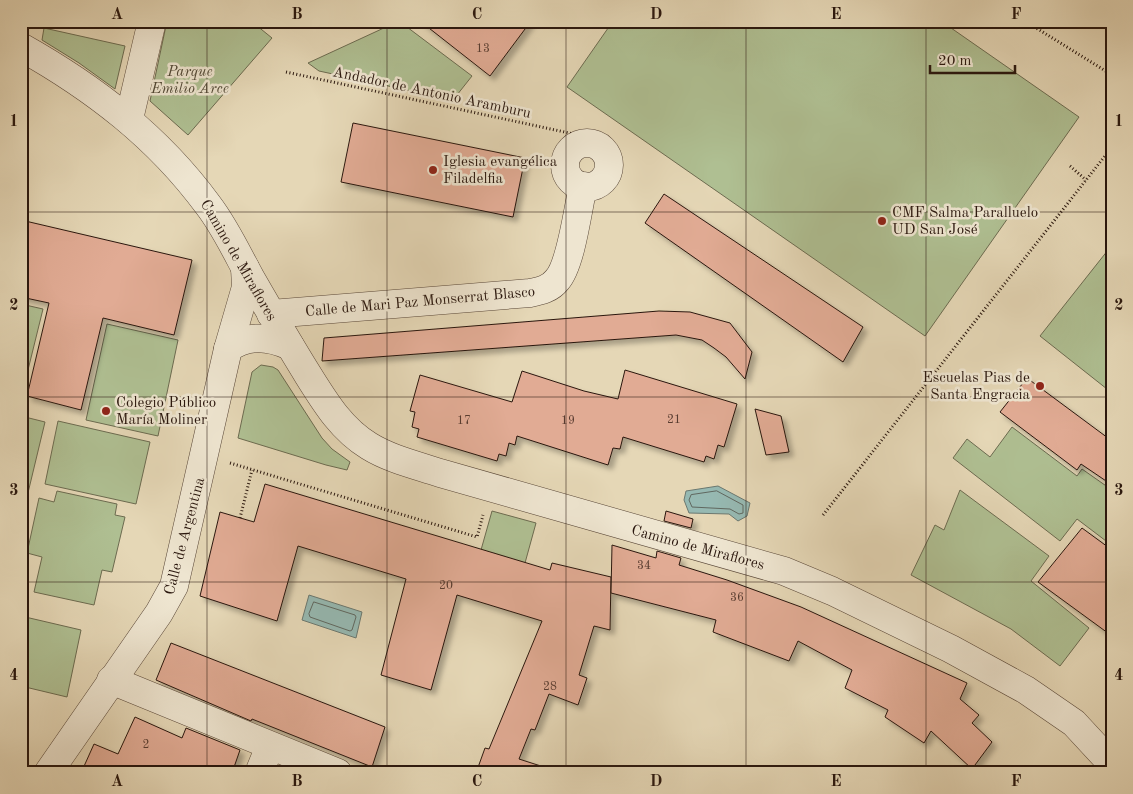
<svg xmlns="http://www.w3.org/2000/svg" width="1133" height="794" viewBox="0 0 1133 794" font-family="'Old Standard TT',serif">
<defs>
<filter id="shadow"><feDropShadow dx="4.5" dy="4.5" stdDeviation="2.5" flood-color="#0004"/></filter>
</defs>
<rect width="100%" height="100%" fill="#e5d7b6"/>
<filter id="stains"><feTurbulence type="fractalNoise" baseFrequency=".004" numOctaves="4"/><feColorMatrix values="0 0 0 0 .2 0 0 0 0 .09 0 0 0 0 .02 0 0 0 .5 -.17"/></filter>
<radialGradient id="worn" r=".72"><stop offset=".6" stop-color="#630" stop-opacity="0"/><stop offset="1" stop-color="#630" stop-opacity=".3"/></radialGradient>
<!-- green -->
<g fill="#afbf92" stroke="#6c6b50">
<polygon points="167,21 251,21 272,38 188,135 150,101"/>
<polygon points="399,21 472,76 453,100 319,71 308,63"/>
<polygon points="613,21 941,21 1079,117 925,336 567,87"/>
<polygon points="44,28 125,46 115,89 79,63 42,40"/>
<polygon points="1112,245 1112,393 1040,336"/>
<polygon points="21,304 43,309 27,374 21,375"/>
<polygon points="107,324 178,340 158,436 86,420"/>
<polygon points="261,365 273,367 278,370 322,438 332,449 350,462 347,470 326,465 238,438 252,372"/>
<polygon points="21,416 45,422 21,522"/>
<polygon points="58,421 150,442 136,504 45,484"/>
<polygon points="1012,427 1077,476 1082,469 1112,490 1112,534 1106,541 1077,519 1060,541 953,458 967,439 990,457"/>
<polygon points="960,490 1049,556 1031,581 1089,628 1060,666 1011,629 911,575 935,525 944,530"/>
<polygon points="57,491 117,504 115,515 125,517 112,572 102,570 94,605 34,592 42,557 27,553 39,498 54,502"/>
<polygon points="492,511 536,523 525,563 481,550"/>
<polygon points="21,616 81,630 67,697 21,686"/>
</g>
<!-- water -->
<g fill="#96b9b2" stroke="#6b7870">
<polygon points="718,486 750,503 747,516 738,521 729,514 689,513 684,500 686,491"/>
<polygon points="309,595 362,612 356,638 302,620"/>
</g>
<g fill="none" stroke-linecap="round" stroke-linejoin="round">
<!-- shore -->
<g stroke="#606860" stroke-width="1">
<polygon points="717,491 743,505 743,513 739,514 730,509 692,507 689,500 691,495"/>
<polygon points="314,602 355,615 356,617 352,630 350,631 310,617 309,614"/>
</g>
</g>
<!-- building -->
<g fill="#e1ab94" stroke="#2a170e" filter="url(#shadow)">
<polygon points="420,21 531,21 490,76"/>
<polygon points="353,123 525,158 513,217 341,182"/>
<polygon points="664,194 863,327 843,362 645,223"/>
<polygon points="21,220 192,260 174,335 103,318 81,410 27,396 49,303 21,297"/>
<polygon points="659,311 690,312 730,323 752,352 745,379 726,357 714,348 702,340 676,335 322,361 324,338"/>
<polygon points="625,370 737,404 724,447 718,445 714,459 706,456 704,462 623,437 620,449 613,448 608,465 517,436 515,445 509,443 506,456 499,454 497,461 417,437 419,429 412,427 415,412 410,411 420,375 512,402 522,371 584,391 618,399"/>
<polygon points="1027,378 1112,441 1112,485 1081,464 1077,470 1000,412"/>
<polygon points="755,409 781,416 789,452 766,455"/>
<polygon points="265,484 550,570 552,563 611,577 610,630 594,626 579,675 587,678 578,705 549,694 535,730 531,729 519,759 547,768 546,773 476,773 485,748 489,749 542,621 457,595 431,690 381,675 406,579 298,546 277,621 200,596 220,512 254,522"/>
<polygon points="666,511 693,519 691,528 664,521"/>
<polygon points="1082,528 1112,550 1112,636 1038,582"/>
<polygon points="612,545 656,558 657,551 681,558 679,565 727,580 801,607 967,683 960,699 979,715 972,723 992,742 972,769 931,731 924,743 885,717 888,710 845,688 852,670 798,641 789,661 713,632 716,620 611,593"/>
<polygon points="171,643 385,727 372,767 252,719 251,721 156,680"/>
<polygon points="135,717 182,738 186,728 240,750 232,773 81,773 94,744 118,754"/>
</g>
<g fill="none" stroke-linecap="round" stroke-linejoin="round">
<defs>
<g id="minor">
<path d="M21,47C94,88 158,137 208,205C225,227 237,253 250,277C269,310 288,343 308,375C325,402 341,429 369,446C390,459 416,465 440,473L784,571L832,591L951,649L1026,690L1074,723L1112,764"/>
<polyline points="129,119 152,21"/>
<circle cx="587" cy="165" r="22"/>
<path d="M271,314L530,293C540,291 550,289 557,280C571,265 578,208 583,186"/>
<path d="M228,349C246,334 270,337 290,346"/>
<polyline points="111,680 338,773"/>
<polyline points="48,773 159,613 174,586 228,349 246,287 245,268"/>
<polyline points="259,773 270,746"/>
</g>
</defs>
<!-- minor casing -->
<use href="#minor" stroke="#594738" stroke-width="29"/>
<!-- path -->
<g stroke="#2a170e" stroke-width="3" stroke-dasharray="1 2.5" stroke-linecap="butt">
<polyline points="1025,21 1112,75"/>
<polyline points="1104,21 1112,42"/>
<polyline points="286,72 574,134"/>
<polyline points="1070,166 1086,180"/>
<polyline points="230,463 477,537 483,515"/>
<polyline points="823,515 1112,147"/>
<polyline points="240,518 252,470"/>
</g>
<!-- minor -->
<use href="#minor" stroke="#eee5d0" stroke-width="28"/>
</g>
<!-- grid -->
<path fill="none" stroke="#2a170e" stroke-width="1" stroke-opacity="0.55" d="M207,21V773M387,21V773M566,21V773M746,21V773M926,21V773M21,212H1112M21,397H1112M21,582H1112"/>
<!-- markers -->
<g fill="#8f2418" stroke="#eee5d0" stroke-width="2">
<circle cx="433" cy="170" r="5"/>
<circle cx="882" cy="221" r="5"/>
<circle cx="1040" cy="386" r="5"/>
<circle cx="106" cy="411" r="5"/>
</g>
<g text-anchor="middle" stroke-width="5" stroke-linejoin="round" paint-order="stroke">
<!-- number labels -->
<g font-size="12" fill="#583c30">
<text x="483" y="52">13</text>
<text x="674" y="423">21</text>
<text x="464" y="424">17</text>
<text x="568" y="424">19</text>
<text x="644" y="569">34</text>
<text x="446" y="589">20</text>
<text x="737" y="601">36</text>
<text x="550" y="690">28</text>
<text x="146" y="748">2</text>
</g>
<!-- park labels -->
<g font-size="15" font-style="italic" fill="#524936" stroke="#eee5d0">
<text x="190" y="76">Parque<tspan x="190" dy="17">Emilio Arce</tspan></text>
</g>
<!-- street labels -->
<g font-size="15" fill="#2a170e" stroke="#eee5d0">
<text transform="translate(432 92) rotate(12)" y="5">Andador de Antonio Aramburu</text>
<text transform="translate(239 260) rotate(60)" y="5">Camino de Miraflores</text>
<text transform="translate(420 301) rotate(-5)" y="5">Calle de Mari Paz Monserrat Blasco</text>
<text transform="translate(184 536) rotate(-75)" y="5">Calle de Argentina</text>
<text transform="translate(698 547) rotate(15)" y="5">Camino de Miraflores</text>
</g>
<!-- poi labels -->
<g font-size="15" fill="#2a170e" stroke="#eee5d0" text-anchor="start">
<text x="443" y="166">Iglesia evangélica<tspan x="443" dy="17">Filadelfia</tspan></text>
<text x="892" y="217">CMF Salma Paralluelo<tspan x="892" dy="17">UD San José</tspan></text>
<text x="1030" y="382" text-anchor="end">Escuelas Pias de<tspan x="1030" dy="17">Santa Engracia</tspan></text>
<text x="116" y="407">Colegio Público<tspan x="116" dy="17">María Moliner</tspan></text>
</g>
</g>
<!-- margin -->
<rect width="1133" height="794" fill="none" stroke="#e5d7b6" stroke-width="55"/>
<!-- scale -->
<path d="M930 65v8h85v-8" fill="none" stroke="#2a170e" stroke-width="2.5"/>
<text x="938" y="65" font-size="15" fill="#2a170e" stroke="#eee5d0" stroke-width="4" paint-order="stroke">20 m</text>
<rect x="28" y="28" width="1078" height="738" fill="none" stroke="#2a170e" stroke-width="2"/>
<g font-size="16" text-anchor="middle" font-weight="bold" fill="#2a170e">
<text x="117" y="19">A</text>
<text x="297" y="19">B</text>
<text x="477" y="19">C</text>
<text x="656" y="19">D</text>
<text x="836" y="19">E</text>
<text x="1016" y="19">F</text>
<text x="14" y="126">1</text>
<text x="1119" y="126">1</text>
<text x="14" y="310">2</text>
<text x="1119" y="310">2</text>
<text x="14" y="495">3</text>
<text x="1119" y="495">3</text>
<text x="14" y="680">4</text>
<text x="1119" y="680">4</text>
<text x="117" y="786">A</text>
<text x="297" y="786">B</text>
<text x="477" y="786">C</text>
<text x="656" y="786">D</text>
<text x="836" y="786">E</text>
<text x="1016" y="786">F</text>
</g>
<rect width="100%" height="100%" filter="url(#stains)"/>
<rect width="100%" height="100%" fill="url(#worn)"/>
</svg>
